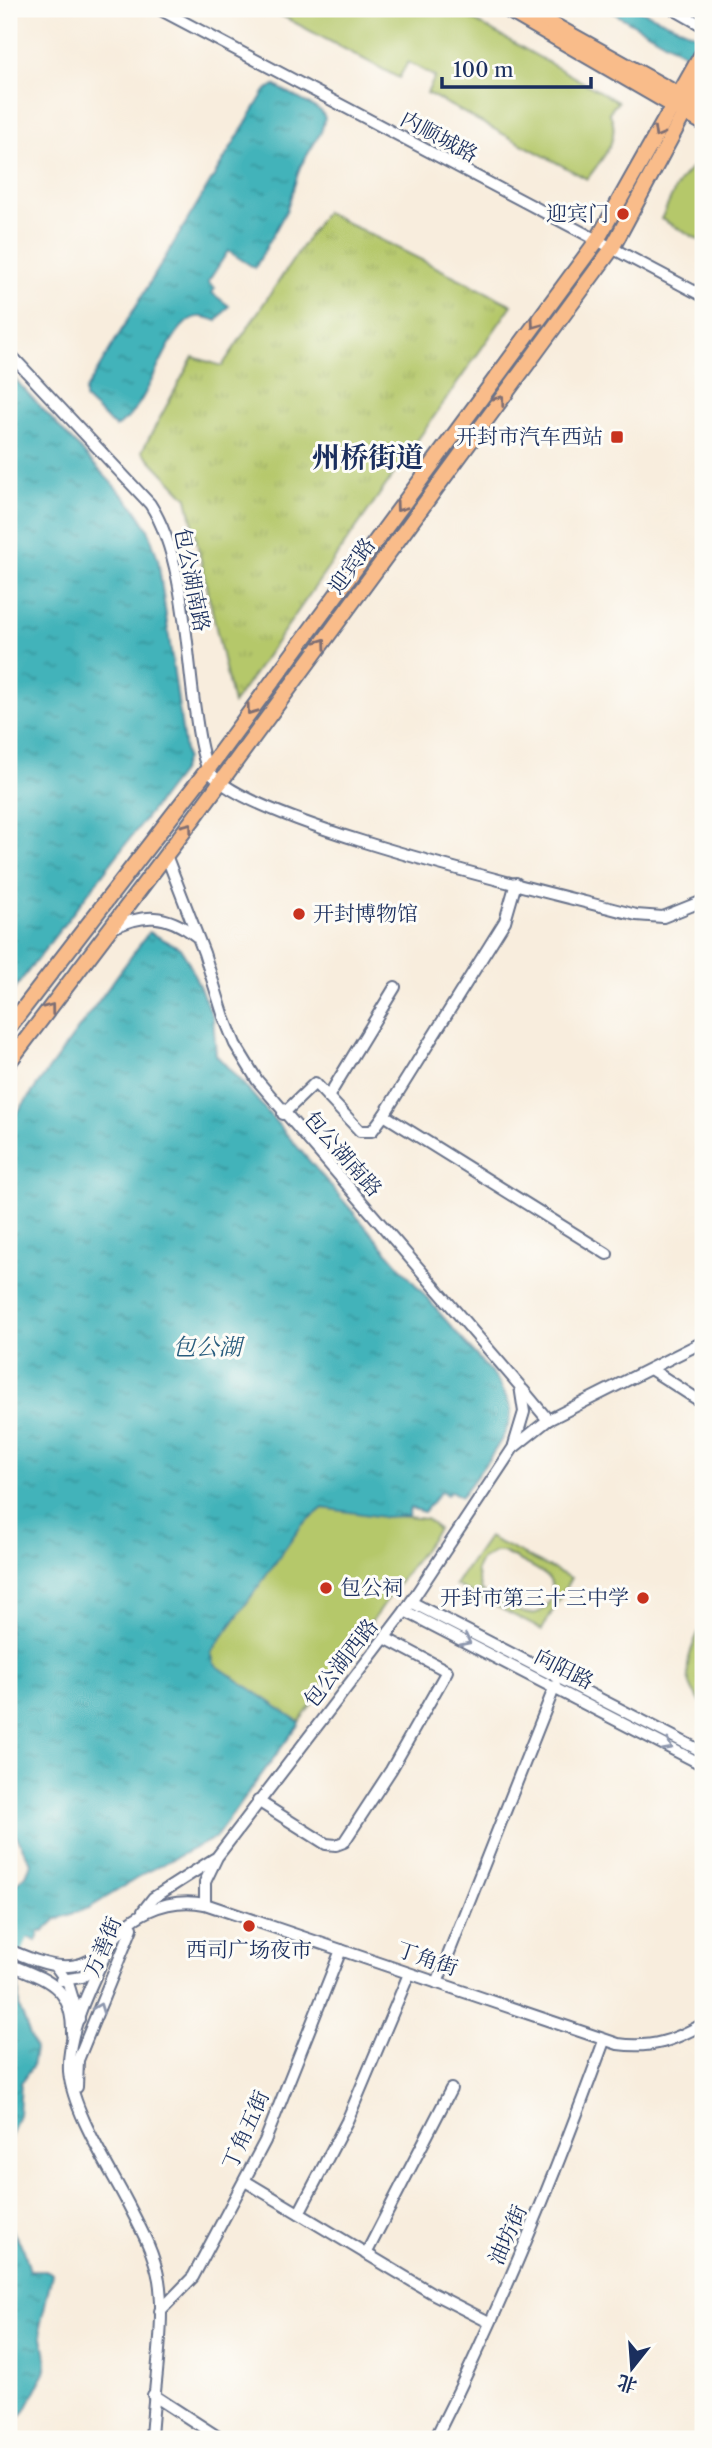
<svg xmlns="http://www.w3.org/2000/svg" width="712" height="2448" viewBox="0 0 712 2448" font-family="'Libre Caslon Text','Noto Serif SC',serif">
<defs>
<pattern id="grass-tufts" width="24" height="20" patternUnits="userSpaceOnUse" patternTransform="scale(1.75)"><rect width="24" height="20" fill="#b5c86b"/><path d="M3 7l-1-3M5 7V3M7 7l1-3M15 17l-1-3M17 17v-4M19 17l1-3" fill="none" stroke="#9bac5f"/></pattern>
<pattern id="water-ripples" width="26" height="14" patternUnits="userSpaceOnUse" patternTransform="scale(1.75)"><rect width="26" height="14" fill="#42b3ba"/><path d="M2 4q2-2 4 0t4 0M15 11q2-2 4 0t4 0" fill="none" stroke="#36929a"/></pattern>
</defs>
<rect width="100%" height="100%" fill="#fdfcf7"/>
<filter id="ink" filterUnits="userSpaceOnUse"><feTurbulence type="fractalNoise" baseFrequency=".0143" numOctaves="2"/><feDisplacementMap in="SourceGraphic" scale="14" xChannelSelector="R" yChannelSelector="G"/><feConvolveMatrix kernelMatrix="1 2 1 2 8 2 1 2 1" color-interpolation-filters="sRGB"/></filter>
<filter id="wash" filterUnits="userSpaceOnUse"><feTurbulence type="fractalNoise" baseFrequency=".00686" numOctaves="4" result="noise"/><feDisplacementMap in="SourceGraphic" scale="28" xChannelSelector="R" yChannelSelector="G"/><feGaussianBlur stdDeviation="1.57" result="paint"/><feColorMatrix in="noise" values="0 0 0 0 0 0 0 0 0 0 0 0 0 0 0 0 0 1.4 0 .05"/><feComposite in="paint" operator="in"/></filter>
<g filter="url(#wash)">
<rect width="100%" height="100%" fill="#f8eddd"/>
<!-- grass -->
<polygon fill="url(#grass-tufts)" stroke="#687c64" stroke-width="2" points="325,212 512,305 233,704 187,498 142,451 193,357 222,366"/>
<!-- green -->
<g fill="#b5c86b" stroke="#687c64" stroke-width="2" fill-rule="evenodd">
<path d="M269,9H454L618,102L609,112C623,138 602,159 587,179L427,93L435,77L408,62L399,78Z"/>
<path d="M703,163V242L661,219C671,200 680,168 703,163Z"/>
<polygon points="323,1508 426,1519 438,1529 299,1722 214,1664 211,1653 302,1525"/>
<path d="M488,1537L571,1578L542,1630L455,1585ZM495,1552H502C515,1559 533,1565 545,1575C563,1589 547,1619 525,1613C510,1610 495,1598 481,1591L476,1570L481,1560Z"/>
<path d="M703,1623V1648L699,1667L703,1704C677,1678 689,1652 703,1623Z"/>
</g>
<!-- water -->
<g fill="url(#water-ripples)" stroke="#2e718c" stroke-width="2">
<polygon points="607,9 637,9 703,38 703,64"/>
<path d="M274,85L321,111L325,118L321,132L300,167L287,209L255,268L228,251L208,282L215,288L212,293L229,306L217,321C209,318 199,314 191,319C161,338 148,414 115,427L85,399V391L265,91Z"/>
<polygon points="9,373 134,507 148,529 158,559 186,758 181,772 9,996"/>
<path d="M149,932L180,948L188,961L213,1017L216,1055L246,1087L498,1381C502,1390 510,1401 511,1411C512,1434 474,1478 461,1497L451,1491L447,1495L441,1491L424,1512L410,1508L408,1516L383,1517L323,1508L302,1525L211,1653L214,1664L299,1722L298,1725L215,1838L147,1872L89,1908L57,1919L43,1932L40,1931L36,1941L9,1929V1890L26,1875L31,1863L9,1822V1124Z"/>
<polygon points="9,1979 19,1983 19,2006 35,2049 32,2067 21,2083 19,2115 9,2141"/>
<polygon points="9,2225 24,2250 30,2271 48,2271 52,2274 40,2327 47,2362 45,2373 25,2411 9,2428 9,2385 13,2370"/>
</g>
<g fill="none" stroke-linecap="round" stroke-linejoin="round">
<!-- river -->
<polyline stroke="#42b3ba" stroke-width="18" points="9,1961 27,1916"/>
</g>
</g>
<g filter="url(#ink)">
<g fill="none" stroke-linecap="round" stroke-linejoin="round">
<defs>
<g id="minor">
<polyline points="159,9 703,296"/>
<polyline points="673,9 703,26"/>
<path d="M9,353L150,504C184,556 186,648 195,710C198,729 200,750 207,767C228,820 569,897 636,915L663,917L703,901"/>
<polyline points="166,855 204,953 224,1017 235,1044 257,1080 520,1386 524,1412 514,1445"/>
<path d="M111,929C143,913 166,913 196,936"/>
<polyline points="328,1097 395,987"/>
<polyline points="283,1114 315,1083 360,1131 372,1131 384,1115 607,1254"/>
<polyline points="384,1115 505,921 516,883"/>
<polyline points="652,1370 703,1403"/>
<polyline points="523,1390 548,1420"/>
<polyline points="411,1602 703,1752"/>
<polyline points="405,1611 703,1765"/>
<polyline points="258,1801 326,1844 336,1845 344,1842 391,1770 447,1671 385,1638"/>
<polyline points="205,1904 205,1882 217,1857 405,1611 513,1448 548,1420 703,1342"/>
<polyline points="143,1911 153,1898 214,1859"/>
<path d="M9,1950C44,1964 75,1979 106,1948"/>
<path d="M9,1964C47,1980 73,1986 72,2034"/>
<polyline points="57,1968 68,1983 79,2019"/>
<polyline points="61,1980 82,1977 100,1965"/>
<polyline points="437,1983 555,1686"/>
<polyline points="77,2087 78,2060 132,1928"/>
<polyline points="245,2181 432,2293 489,2322"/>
<polyline points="299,2213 347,2121 409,1974"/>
<polyline points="366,2254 451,2089"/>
<polyline points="160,2311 193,2277 265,2141 341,1950"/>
<polyline points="153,2395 221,2439"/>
<path d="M151,2439C153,2393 166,2323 159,2280C154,2252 140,2227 127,2202C109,2167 72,2110 69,2071C67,2032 91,1985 107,1951C125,1914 167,1897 205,1904L618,2044C652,2049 675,2040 703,2024"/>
<path d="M435,2439C500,2310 555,2176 604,2041"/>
</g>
<g id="major">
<polyline points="506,9 703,123"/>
<polyline points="525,9 703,108"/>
<polyline points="9,1027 208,769 596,242 703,52"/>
<polyline points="9,1062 194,818 583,288 611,250 703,78"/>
</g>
</defs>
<!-- minor casing -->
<use href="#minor" stroke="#68728a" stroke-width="14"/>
<!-- major casing -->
<use href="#major" stroke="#68728a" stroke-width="18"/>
<!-- minor -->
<use href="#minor" stroke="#fff" stroke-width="10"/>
<!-- major -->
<use href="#major" stroke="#f9bc8a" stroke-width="14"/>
</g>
<!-- one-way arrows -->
<defs><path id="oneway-chevron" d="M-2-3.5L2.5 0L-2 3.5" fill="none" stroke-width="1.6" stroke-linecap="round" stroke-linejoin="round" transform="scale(1.75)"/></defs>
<g stroke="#7f6e72">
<use href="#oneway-chevron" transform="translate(658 133) rotate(120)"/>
<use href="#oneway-chevron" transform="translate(535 324) rotate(126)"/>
<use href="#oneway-chevron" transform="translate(500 400) rotate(-53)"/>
<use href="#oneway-chevron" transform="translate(400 507) rotate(126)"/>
<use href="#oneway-chevron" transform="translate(322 643) rotate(-54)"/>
<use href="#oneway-chevron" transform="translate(251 710) rotate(126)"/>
<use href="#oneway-chevron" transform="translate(188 827) rotate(-53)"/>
<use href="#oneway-chevron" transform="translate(50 1008) rotate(-53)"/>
</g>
<g stroke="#8d97ae">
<use href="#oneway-chevron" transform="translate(466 1641) rotate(27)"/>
<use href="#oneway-chevron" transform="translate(668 1746) rotate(28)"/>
<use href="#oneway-chevron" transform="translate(99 2008) rotate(-69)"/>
</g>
</g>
<!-- markers -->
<g fill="#c8321e" stroke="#fdfcf7" stroke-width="2.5">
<circle cx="623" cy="214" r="7"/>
<rect x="610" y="430" width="14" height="14" rx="3.5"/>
<circle cx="299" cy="914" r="7"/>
<circle cx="326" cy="1588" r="7"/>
<circle cx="643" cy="1598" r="7"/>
<circle cx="249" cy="1926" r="7"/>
</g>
<g text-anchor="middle" stroke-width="6" stroke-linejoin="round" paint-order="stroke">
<!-- street labels -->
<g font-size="21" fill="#1b2f5e" stroke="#fdfcf7">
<text transform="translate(439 137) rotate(28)" y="7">内顺城路</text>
<text transform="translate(352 566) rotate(-54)" y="7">迎宾路</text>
<text transform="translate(192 580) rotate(79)" y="7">包公湖南路</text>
<text transform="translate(343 1154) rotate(49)" y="7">包公湖南路</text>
<text transform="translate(341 1663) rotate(-52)" y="7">包公湖西路</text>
<text transform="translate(564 1669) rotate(27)" y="7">向阳路</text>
<text transform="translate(103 1947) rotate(-67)" y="7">万善街</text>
<text transform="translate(427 1959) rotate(19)" y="7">丁角街</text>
<text transform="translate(246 2130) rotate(-66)" y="7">丁角五街</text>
<text transform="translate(508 2235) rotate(-66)" y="7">油坊街</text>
</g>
<!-- poi labels -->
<g font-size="21" fill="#1b2f5e" stroke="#fdfcf7" text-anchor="end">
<text x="609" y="221">迎宾门</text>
<text x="603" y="444">开封市汽车西站</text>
<text x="313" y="921" text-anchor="start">开封博物馆</text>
<text x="340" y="1595" text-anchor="start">包公祠</text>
<text x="629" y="1605">开封市第三十三中学</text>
<text x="249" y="1957" text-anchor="middle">西司广场夜市</text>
</g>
<!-- water labels -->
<g font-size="23" font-style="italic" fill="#295d7e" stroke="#fdfcf7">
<text x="207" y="1355">包公湖</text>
</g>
<!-- district labels -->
<g font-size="28" font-weight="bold" fill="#1b2f5e" stroke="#fdfcf7">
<text x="368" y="467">州桥街道</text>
</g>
</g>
<!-- margin -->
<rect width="712" height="2448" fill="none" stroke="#fdfcf7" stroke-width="35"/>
<!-- north arrow -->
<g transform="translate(632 2368) rotate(197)" stroke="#fdfcf7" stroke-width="5" paint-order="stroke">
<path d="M0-5L12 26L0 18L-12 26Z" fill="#1b2f5e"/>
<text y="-10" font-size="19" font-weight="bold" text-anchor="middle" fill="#1b2f5e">北</text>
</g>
<!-- scale -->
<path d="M442 77v10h149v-10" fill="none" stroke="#1b2f5e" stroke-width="3.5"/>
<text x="453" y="77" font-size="21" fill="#1b2f5e" stroke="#fdfcf7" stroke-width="5" paint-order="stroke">100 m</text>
</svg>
